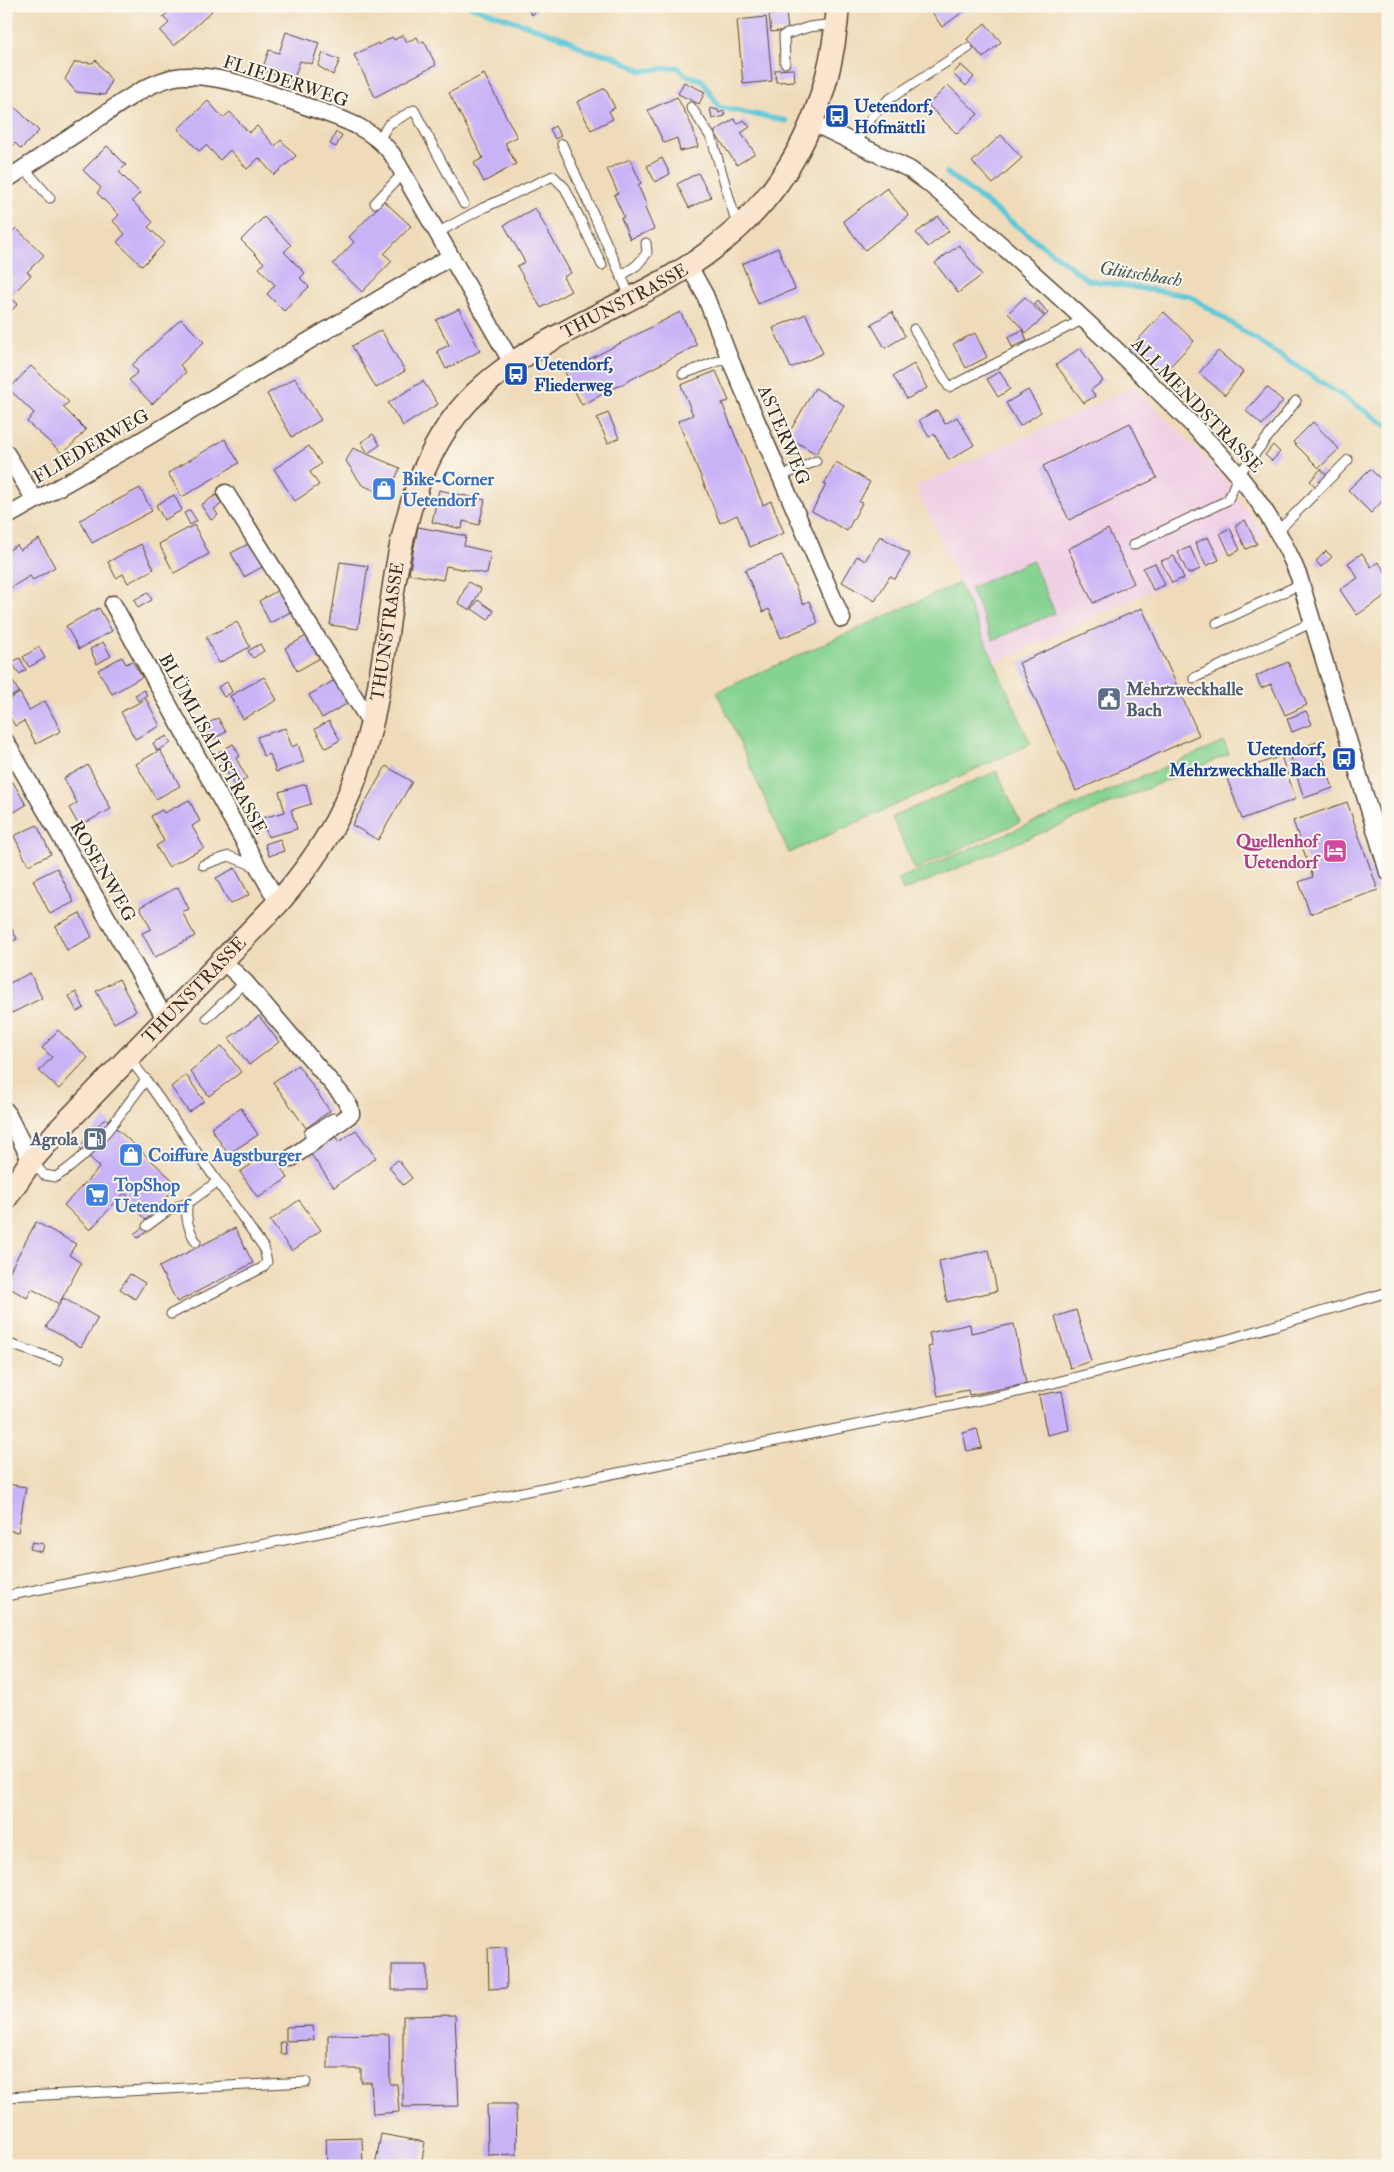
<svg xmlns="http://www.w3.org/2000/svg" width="1394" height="2172" viewBox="0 0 1394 2172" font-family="'IM FELL Double Pica',serif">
<rect width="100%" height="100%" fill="#fbf7ec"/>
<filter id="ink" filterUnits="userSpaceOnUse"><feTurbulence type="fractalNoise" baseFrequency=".02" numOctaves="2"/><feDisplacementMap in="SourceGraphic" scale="10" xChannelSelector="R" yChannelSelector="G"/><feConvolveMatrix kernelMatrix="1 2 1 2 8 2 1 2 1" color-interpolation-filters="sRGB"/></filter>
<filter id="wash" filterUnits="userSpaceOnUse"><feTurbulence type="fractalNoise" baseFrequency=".0096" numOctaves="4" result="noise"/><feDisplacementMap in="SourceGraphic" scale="20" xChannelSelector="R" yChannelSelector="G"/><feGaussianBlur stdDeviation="1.12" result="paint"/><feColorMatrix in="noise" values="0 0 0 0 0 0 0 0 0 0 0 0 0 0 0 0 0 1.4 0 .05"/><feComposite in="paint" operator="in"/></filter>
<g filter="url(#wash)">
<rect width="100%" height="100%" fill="#efdbba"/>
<!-- built -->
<polygon fill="#f0d0e5" points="1134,387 1221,474 1265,537 995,664 916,486"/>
<!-- green -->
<g fill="#86d391" stroke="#607e58">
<polygon points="1032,560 1055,613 993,640 970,588"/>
<polygon points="959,583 1031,744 789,853 717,692"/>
<polygon points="1224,742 1229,754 903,891 898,879"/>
<polygon points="997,771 1020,822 915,869 892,817"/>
</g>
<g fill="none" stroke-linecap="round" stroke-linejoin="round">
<!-- stream -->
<g stroke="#5dc7d8" stroke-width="5.5">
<polyline points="470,6 567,39 587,51 611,55 642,71 677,67 686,75 702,80 719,107 786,121"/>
<polyline points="947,173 1088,280 1190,296 1388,426"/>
</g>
</g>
<g id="blocks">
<!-- building -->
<g fill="#c9b3f7">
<polygon points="175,6 188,6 190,9 194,6 207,6 212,11 174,46 160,31 169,23 163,17"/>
<polygon points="526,6 542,6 532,15"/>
<polygon points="928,6 971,6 942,27"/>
<polygon points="786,13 788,30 771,32 769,15"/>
<polygon points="766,17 772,81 743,84 737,20"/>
<polygon points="985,23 1001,42 983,58 967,39"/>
<polygon points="286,32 319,43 312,64 300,61 293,81 262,70 269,50 279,53"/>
<polygon points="403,35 407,42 417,37 420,43 424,41 436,65 375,97 354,55 378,43 379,45 392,37 394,40"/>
<polygon points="323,53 340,60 333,75 318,66"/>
<polygon points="96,60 111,80 105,95 76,92 65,79 75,62 92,63"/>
<polygon points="961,65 974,77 966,86 953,74"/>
<polygon points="794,69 795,81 776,82 775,70"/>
<polygon points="484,74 517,137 505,143 516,164 484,182 474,163 483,158 449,93"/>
<polygon points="684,82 705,92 699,104 678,94"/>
<polygon points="948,85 978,114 957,134 928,105"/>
<polygon points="605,88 615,108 609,111 613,119 591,130 577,102"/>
<polygon points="677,97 693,128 698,147 680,151 677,138 664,143 648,110"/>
<polygon points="208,101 223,118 230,112 249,133 257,126 275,146 281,140 296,156 274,175 259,158 247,169 230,150 220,160 206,145 199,151 178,129"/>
<polygon points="12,104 39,131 21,149 15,143 6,152 6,109"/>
<polygon points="710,108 718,110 719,113 724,111 725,116 712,119"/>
<polygon points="734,119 738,124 744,120 750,127 741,133 755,153 737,165 714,132"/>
<polygon points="555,126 561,136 555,139 550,129"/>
<polygon points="336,132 342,135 336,147 330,144"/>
<polygon points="1001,135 1022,158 993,184 972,162"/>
<polygon points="107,146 126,165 119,172 140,193 132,201 153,222 148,227 165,243 142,266 117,242 125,234 113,221 119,215 97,193 101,188 83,170"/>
<polygon points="662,158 670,174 655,182 647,166"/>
<polygon points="630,159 641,183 638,185 647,206 645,208 654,229 630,239 621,218 624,217 614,195 618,193 607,169"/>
<polygon points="698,173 711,197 689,208 677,184"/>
<polygon points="887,188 909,216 865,250 843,221"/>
<polygon points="384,201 411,226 384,254 392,261 362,292 333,264 354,242 349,237"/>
<polygon points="535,208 571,273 563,277 571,291 541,308 517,266 525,262 504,225"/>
<polygon points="938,216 949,231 928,247 916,233"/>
<polygon points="264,217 291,245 284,252 305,273 300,278 309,287 284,311 267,294 275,285 259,268 264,263 241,240"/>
<polygon points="16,228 44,255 27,272 31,275 10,297 18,304 6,316 6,239"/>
<polygon points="959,245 982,275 958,293 935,263"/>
<polygon points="778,248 795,289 758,304 742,264"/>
<polygon points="1025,297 1044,317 1026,333 1008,313"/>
<polygon points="1038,301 1048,313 1045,316 1035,304"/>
<polygon points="459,309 480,351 446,369 437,351 449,345 436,320"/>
<polygon points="680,312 697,345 582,405 565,372"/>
<polygon points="892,312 905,336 885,348 871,324"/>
<polygon points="1164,312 1194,341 1161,376 1131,347"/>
<polygon points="806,314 823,353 791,368 773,328"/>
<polygon points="181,319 204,342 180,365 186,372 152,404 129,380 138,372 132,365"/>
<polygon points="381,330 405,371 376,388 352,346"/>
<polygon points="1023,330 1027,341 1012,347 1008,337"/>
<polygon points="975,333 987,357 966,368 953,344"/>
<polygon points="1080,348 1103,381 1091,390 1095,396 1084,403 1056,365"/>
<polygon points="1218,351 1243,372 1225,395 1199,373"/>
<polygon points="914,364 927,388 907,399 893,376"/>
<polygon points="31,366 69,402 63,407 86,430 63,454 27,422 34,413 9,389"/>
<polygon points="716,371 729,401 722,403 763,505 771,501 784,533 750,547 737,515 720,523 678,421 693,415 681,385"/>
<polygon points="1000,371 1010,389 998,397 987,379"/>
<polygon points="295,378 321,420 292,437 267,394"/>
<polygon points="423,381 438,404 403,426 388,403"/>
<polygon points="1267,387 1283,401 1262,425 1246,411"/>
<polygon points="815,388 844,405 816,454 787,436"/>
<polygon points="1028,390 1041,412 1020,426 1006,403"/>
<polygon points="937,410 945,424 957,417 974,445 949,460 934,434 929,437 919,420"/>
<polygon points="608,413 619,438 608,443 597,418"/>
<polygon points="1313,422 1339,449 1319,468 1293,442"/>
<polygon points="1130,423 1157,478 1069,520 1043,466"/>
<polygon points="373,434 380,445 368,453 361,442"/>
<polygon points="225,439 239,463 182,497 168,473"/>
<polygon points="1273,445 1280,452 1272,461 1265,455"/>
<polygon points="309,446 321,464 310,472 319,485 295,501 274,469"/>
<polygon points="353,448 400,468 388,496 362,485 346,461"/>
<polygon points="836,462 870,482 859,502 862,503 847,531 812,511 826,485 824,484"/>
<polygon points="1321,469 1327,476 1316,487 1310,481"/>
<polygon points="1370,469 1388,486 1388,495 1371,513 1348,490"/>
<polygon points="140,488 152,511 92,543 80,520"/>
<polygon points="439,490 485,500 479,525 463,521 462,529 432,522"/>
<polygon points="174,495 182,510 164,520 156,505"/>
<polygon points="216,495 222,504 214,509 218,515 211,520 201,505"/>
<polygon points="190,510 197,521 190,525 184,513"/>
<polygon points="1245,520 1257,544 1246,549 1235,526"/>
<polygon points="194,525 209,554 174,573 159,544"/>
<polygon points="418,527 466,536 464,546 491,552 487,574 446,566 443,580 409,574"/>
<polygon points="1230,528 1240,550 1230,555 1220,533"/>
<polygon points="1108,529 1134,583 1093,603 1068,549"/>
<polygon points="880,536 910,554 895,579 890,576 875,601 842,582 857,556 865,561"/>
<polygon points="1208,537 1219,560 1206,566 1195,543"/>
<polygon points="39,539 55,567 33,580 30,576 7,590 6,552 17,545 20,550"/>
<polygon points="252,542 264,566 244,577 231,553"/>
<polygon points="141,544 154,569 128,583 123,574 116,578 108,562"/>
<polygon points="1190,547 1200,569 1188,574 1178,552"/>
<polygon points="1326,551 1332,557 1321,567 1316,561"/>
<polygon points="1362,553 1371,567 1378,562 1388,575 1388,594 1357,615 1340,590 1358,578 1348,563"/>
<polygon points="782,555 803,604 809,601 818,623 781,638 769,609 763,612 745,570"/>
<polygon points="1174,556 1184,578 1172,583 1161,561"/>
<polygon points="340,562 368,566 358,629 330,625"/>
<polygon points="1155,563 1165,585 1153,590 1143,568"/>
<polygon points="468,582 481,589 470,610 458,603"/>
<polygon points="282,588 294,610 270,623 259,601"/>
<polygon points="148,592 152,600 138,608 134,600"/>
<polygon points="478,600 494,611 488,620 472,609"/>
<polygon points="99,608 112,631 79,649 66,626"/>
<polygon points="1142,608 1199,735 1076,791 1019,663"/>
<polygon points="237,622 250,647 219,663 206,637"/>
<polygon points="310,634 322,657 297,671 285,648"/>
<polygon points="103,642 111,656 97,664 90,649"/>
<polygon points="260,644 264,651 253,658 248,651"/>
<polygon points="39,647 45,658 29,667 23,657"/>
<polygon points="122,657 126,664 132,661 142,677 112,694 98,670"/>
<polygon points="20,658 26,670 19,674 12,662"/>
<polygon points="1288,662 1307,705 1285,715 1271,684 1261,688 1256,676"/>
<polygon points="264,677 277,700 243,719 230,696"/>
<polygon points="335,680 348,703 322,718 309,695"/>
<polygon points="13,682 19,692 6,699 6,685"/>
<polygon points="227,682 232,692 224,697 218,687"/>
<polygon points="144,690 147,695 138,701 135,695"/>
<polygon points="20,693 29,710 45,701 61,731 36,744 24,721 15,726 6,710 6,701"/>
<polygon points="146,699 160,726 135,739 121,712"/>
<polygon points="1306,711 1312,724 1292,732 1287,719"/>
<polygon points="218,718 226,732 210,741 202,727"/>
<polygon points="329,721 340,740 326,748 315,729"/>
<polygon points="285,728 292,747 298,744 304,762 276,772 270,754 263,756 257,737"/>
<polygon points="167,736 171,743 157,751 153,743"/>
<polygon points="1317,742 1333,788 1304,798 1289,752"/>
<polygon points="233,744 240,756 236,758 247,779 234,785 217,753"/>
<polygon points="160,750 180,786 156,799 136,764"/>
<polygon points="1281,756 1296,799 1242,819 1226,776"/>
<polygon points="88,765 111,809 79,826 69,808 77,803 64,778"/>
<polygon points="386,766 412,782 378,840 352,825"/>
<polygon points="13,782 26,805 6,817 6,785"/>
<polygon points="306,784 311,804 291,810 297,829 268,837 262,818 285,812 279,792"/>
<polygon points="189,800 200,821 192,826 204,848 168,867 156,846 164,841 151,816 162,810 164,813"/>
<polygon points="1347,802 1378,890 1310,914 1299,882 1313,877 1293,821"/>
<polygon points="37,825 51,854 28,865 14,836"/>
<polygon points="280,839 284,851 269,856 265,844"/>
<polygon points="57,868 74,902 50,914 33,880"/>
<polygon points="235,868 249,895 230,904 216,878"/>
<polygon points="178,887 189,909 182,912 195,936 155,957 142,933 151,929 140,907"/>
<polygon points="80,913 92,937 67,950 55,926"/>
<polygon points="6,918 17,939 6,944"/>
<polygon points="30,973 42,998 12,1013 6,1002 6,985"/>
<polygon points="119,979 136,1011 114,1023 96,991"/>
<polygon points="76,992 84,1008 77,1012 69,996"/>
<polygon points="259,1016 279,1042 249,1065 229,1038"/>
<polygon points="58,1030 88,1058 59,1089 39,1071 52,1057 42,1048"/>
<polygon points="222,1046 241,1072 209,1096 190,1071"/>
<polygon points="298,1065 330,1111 306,1128 273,1082"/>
<polygon points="186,1075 204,1101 189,1112 171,1087"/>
<polygon points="241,1108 258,1135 228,1154 211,1128"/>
<polygon points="105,1118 178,1185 146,1220 125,1200 128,1196 124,1193 90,1230 64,1205 100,1167 79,1147"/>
<polygon points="356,1130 376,1158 334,1187 310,1153 335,1136 339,1142"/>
<polygon points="270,1152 288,1178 258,1198 240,1172"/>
<polygon points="398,1160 412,1178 403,1185 389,1167"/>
<polygon points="299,1200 321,1230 292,1251 270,1221"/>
<polygon points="36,1222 76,1244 69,1255 81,1263 59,1304 32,1289 27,1298 6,1286 6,1278"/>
<polygon points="144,1226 148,1230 138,1238 134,1234"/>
<polygon points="235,1228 253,1263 177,1302 159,1267"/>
<polygon points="989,1250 997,1291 947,1302 939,1261"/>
<polygon points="130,1274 145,1283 135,1299 120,1289"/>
<polygon points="63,1298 98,1318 81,1347 46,1327"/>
<polygon points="1076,1310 1091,1361 1070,1368 1055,1317"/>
<polygon points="970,1324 971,1333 1014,1324 1026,1384 969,1395 968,1390 938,1396 928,1347 932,1346 929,1333"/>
<polygon points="1062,1391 1069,1430 1047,1435 1039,1395"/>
<polygon points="977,1429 982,1448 967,1451 963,1433"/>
<polygon points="6,1484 26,1487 18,1532 6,1530"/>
<polygon points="32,1542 44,1544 42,1552 30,1549"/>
<polygon points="506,1947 507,1988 489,1989 488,1948"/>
<rect x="392" y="1965" width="35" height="25"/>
<polygon points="455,2015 459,2106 403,2107 403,2016"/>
<polygon points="313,2026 314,2040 286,2041 286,2027"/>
<polygon points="389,2034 390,2084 397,2084 399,2112 373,2114 371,2082 361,2082 361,2069 328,2069 328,2035"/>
<polygon points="280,2042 285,2042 286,2054 281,2054"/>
<polygon points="487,2104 516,2104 517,2154 488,2155"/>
<polygon points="381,2134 425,2142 421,2166 375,2166"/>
<polygon points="362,2138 363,2166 327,2166 326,2139"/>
</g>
</g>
</g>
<g filter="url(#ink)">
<use href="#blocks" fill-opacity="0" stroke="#564535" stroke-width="1"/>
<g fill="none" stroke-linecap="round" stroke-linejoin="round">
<defs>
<g id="service">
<polyline points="785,63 784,35 809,27 834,24"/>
<polyline points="691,107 712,139 737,225"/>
<polyline points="379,139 389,124 414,110 464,204"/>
<polyline points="562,144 631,298"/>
<polyline points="855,145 874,114 888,100 968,48"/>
<polyline points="24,168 50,198"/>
<polyline points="375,203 404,172"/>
<polyline points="437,233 483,208 553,176 565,188 602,265"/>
<polyline points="621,276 637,265 647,253 646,243"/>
<polyline points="914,329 949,387 1084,319"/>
<polyline points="683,374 729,357"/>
<polyline points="780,477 816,461"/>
<polyline points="1278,531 1348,460"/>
<polyline points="1133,545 1228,500 1239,474 1296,401"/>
<polyline points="1217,623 1301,584"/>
<polyline points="1194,678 1313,622"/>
<polyline points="203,865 229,856 257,867"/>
<polyline points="207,1018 245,982"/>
<polyline points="129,1058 146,1080 264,1248 267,1262 262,1268 171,1314"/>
<polyline points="309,1133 333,1118"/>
<path d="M32,1161L44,1175L56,1177C93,1154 121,1114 146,1079"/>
<polyline points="147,1226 170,1209 188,1203"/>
<path d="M196,1242C189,1230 184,1217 188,1203L217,1182"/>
<polyline points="6,1343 58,1360"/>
<polyline points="6,1596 1005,1395 1233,1338 1388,1292"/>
<polyline points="6,2097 306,2082"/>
</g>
<g id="minor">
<path d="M813,123L909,169L927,182C1004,246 1080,313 1151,384C1211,443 1268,496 1299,577L1388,872"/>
<path d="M6,180C33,162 59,145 86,127C113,109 153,76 186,76C226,75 263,92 300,104C335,117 368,124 392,154L512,363"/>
<polyline points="689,266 705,295 729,357 842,619"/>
<polyline points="6,453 35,500"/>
<polyline points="226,493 372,725"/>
<polyline points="6,517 132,446 450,257"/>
<polyline points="113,604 278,903"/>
<polyline points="6,742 166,1020"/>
<polyline points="223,961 245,982 341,1094 350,1107 351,1114 290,1159"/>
<polyline points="6,1111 31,1161"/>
</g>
<g id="secondary">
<path id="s1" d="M6,1198L31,1161L55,1134L278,903C325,849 355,797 371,726C396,623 388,503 456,415C494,367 549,340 602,313C641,293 680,275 714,248C793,188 831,103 838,6"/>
</g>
</defs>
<!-- service casing -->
<use href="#service" stroke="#564535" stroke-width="11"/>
<!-- minor casing -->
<use href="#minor" stroke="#564535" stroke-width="19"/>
<!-- secondary casing -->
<use href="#secondary" stroke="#564535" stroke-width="25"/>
<!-- service -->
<use href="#service" stroke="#fff" stroke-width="9"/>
<!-- minor -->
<use href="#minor" stroke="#fff" stroke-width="16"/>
<!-- secondary -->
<use href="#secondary" stroke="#fce5cf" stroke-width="22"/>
</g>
</g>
<!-- icons -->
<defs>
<symbol id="bus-square" viewBox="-11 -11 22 22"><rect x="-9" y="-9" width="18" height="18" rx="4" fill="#1a4fb4" stroke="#fbf7ec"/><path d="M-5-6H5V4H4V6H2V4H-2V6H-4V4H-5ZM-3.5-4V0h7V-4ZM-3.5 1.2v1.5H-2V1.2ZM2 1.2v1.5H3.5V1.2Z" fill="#fff"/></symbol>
<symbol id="shop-square" viewBox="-11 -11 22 22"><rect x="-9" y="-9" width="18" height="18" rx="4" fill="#3f7fe0" stroke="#fbf7ec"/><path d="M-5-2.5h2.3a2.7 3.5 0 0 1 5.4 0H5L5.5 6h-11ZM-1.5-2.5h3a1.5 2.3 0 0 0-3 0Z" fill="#fff"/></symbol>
<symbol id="civic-square" viewBox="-11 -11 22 22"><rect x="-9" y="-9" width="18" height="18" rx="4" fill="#5c6f8a" stroke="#fbf7ec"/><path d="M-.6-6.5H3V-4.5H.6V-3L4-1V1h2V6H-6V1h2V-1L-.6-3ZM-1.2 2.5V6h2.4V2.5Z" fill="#fff"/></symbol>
<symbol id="hotel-square" viewBox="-11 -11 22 22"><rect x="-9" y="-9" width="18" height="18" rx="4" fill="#d1479c" stroke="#fbf7ec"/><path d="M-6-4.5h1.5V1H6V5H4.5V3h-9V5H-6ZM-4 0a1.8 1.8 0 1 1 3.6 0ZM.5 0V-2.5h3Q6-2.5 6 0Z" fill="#fff"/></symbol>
<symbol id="fuel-square" viewBox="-11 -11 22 22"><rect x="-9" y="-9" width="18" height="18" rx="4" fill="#5c6f8a" stroke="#fbf7ec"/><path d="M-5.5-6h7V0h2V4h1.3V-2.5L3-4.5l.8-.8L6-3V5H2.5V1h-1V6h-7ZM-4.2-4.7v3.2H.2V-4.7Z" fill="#fff"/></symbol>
<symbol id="supermarket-square" viewBox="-11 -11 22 22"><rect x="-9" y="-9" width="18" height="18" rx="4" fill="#3f7fe0" stroke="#fbf7ec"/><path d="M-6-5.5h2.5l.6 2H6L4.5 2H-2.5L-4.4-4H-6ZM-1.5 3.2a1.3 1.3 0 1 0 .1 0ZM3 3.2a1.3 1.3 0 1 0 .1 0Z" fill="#fff"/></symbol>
</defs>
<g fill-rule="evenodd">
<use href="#bus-square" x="823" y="102" width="28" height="28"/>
<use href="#bus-square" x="502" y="360" width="28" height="28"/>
<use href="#shop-square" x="370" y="475" width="28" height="28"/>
<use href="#civic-square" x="1095" y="685" width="28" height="28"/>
<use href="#bus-square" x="1330" y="745" width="28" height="28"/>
<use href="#hotel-square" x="1321" y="837" width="28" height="28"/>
<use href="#fuel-square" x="81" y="1125" width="28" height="28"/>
<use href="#shop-square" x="117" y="1141" width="28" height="28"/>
<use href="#supermarket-square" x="83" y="1181" width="28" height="28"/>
</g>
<g text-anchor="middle" stroke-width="4" stroke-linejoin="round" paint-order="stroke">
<!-- street labels -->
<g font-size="18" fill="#3b2a1e" stroke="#fbf7ec">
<text transform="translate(286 81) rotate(18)" y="6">FLIEDERWEG</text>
<text dy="6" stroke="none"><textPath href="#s1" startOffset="1135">THUNSTRASSE</textPath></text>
<text transform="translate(1197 405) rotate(46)" y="6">ALLMENDSTRASSE</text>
<text transform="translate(784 435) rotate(67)" y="6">ASTERWEG</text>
<text transform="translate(91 446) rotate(-30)" y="6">FLIEDERWEG</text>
<text dy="6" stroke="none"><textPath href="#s1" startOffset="700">THUNSTRASSE</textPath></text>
<text transform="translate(213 744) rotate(61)" y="6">BLÜMLISALPSTRASSE</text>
<text transform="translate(103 871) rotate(60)" y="6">ROSENWEG</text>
<text dy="6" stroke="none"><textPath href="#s1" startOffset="281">THUNSTRASSE</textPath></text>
</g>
<!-- transit labels -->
<g font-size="18" font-weight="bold" fill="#164399" stroke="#fbf7ec" text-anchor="start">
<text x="854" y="112">Uetendorf,<tspan x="854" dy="21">Hofmättli</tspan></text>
<text x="534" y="370">Uetendorf,<tspan x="534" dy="21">Fliederweg</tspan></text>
<text x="1326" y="755" text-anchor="end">Uetendorf,<tspan x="1326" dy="21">Mehrzweckhalle Bach</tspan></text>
</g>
<!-- shop labels -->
<g font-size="18" font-weight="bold" fill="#366cbe" stroke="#fbf7ec" text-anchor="start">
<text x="402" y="485">Bike-Corner<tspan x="402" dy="21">Uetendorf</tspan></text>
<text x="148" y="1161">Coiffure Augstburger</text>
<text x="114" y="1191">TopShop<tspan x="114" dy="21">Uetendorf</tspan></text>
</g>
<!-- service labels -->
<g font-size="18" font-weight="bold" fill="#4e5e75" stroke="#fbf7ec" text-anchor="start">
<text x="1126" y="695">Mehrzweckhalle<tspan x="1126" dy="21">Bach</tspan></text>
<text x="78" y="1145" text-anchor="end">Agrola</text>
</g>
<!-- hotel labels -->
<g font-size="18" font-weight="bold" fill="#b23c85" stroke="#fbf7ec" text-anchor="end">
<text x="1318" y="847">Quellenhof<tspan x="1318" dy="21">Uetendorf</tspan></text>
</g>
<!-- water labels -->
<g font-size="19" font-style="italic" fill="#455956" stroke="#fbf7ec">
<text transform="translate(1141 273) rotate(9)" y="7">Glütschbach</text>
</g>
</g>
<!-- margin -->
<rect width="1394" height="2172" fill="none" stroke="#fbf7ec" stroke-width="25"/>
</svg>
